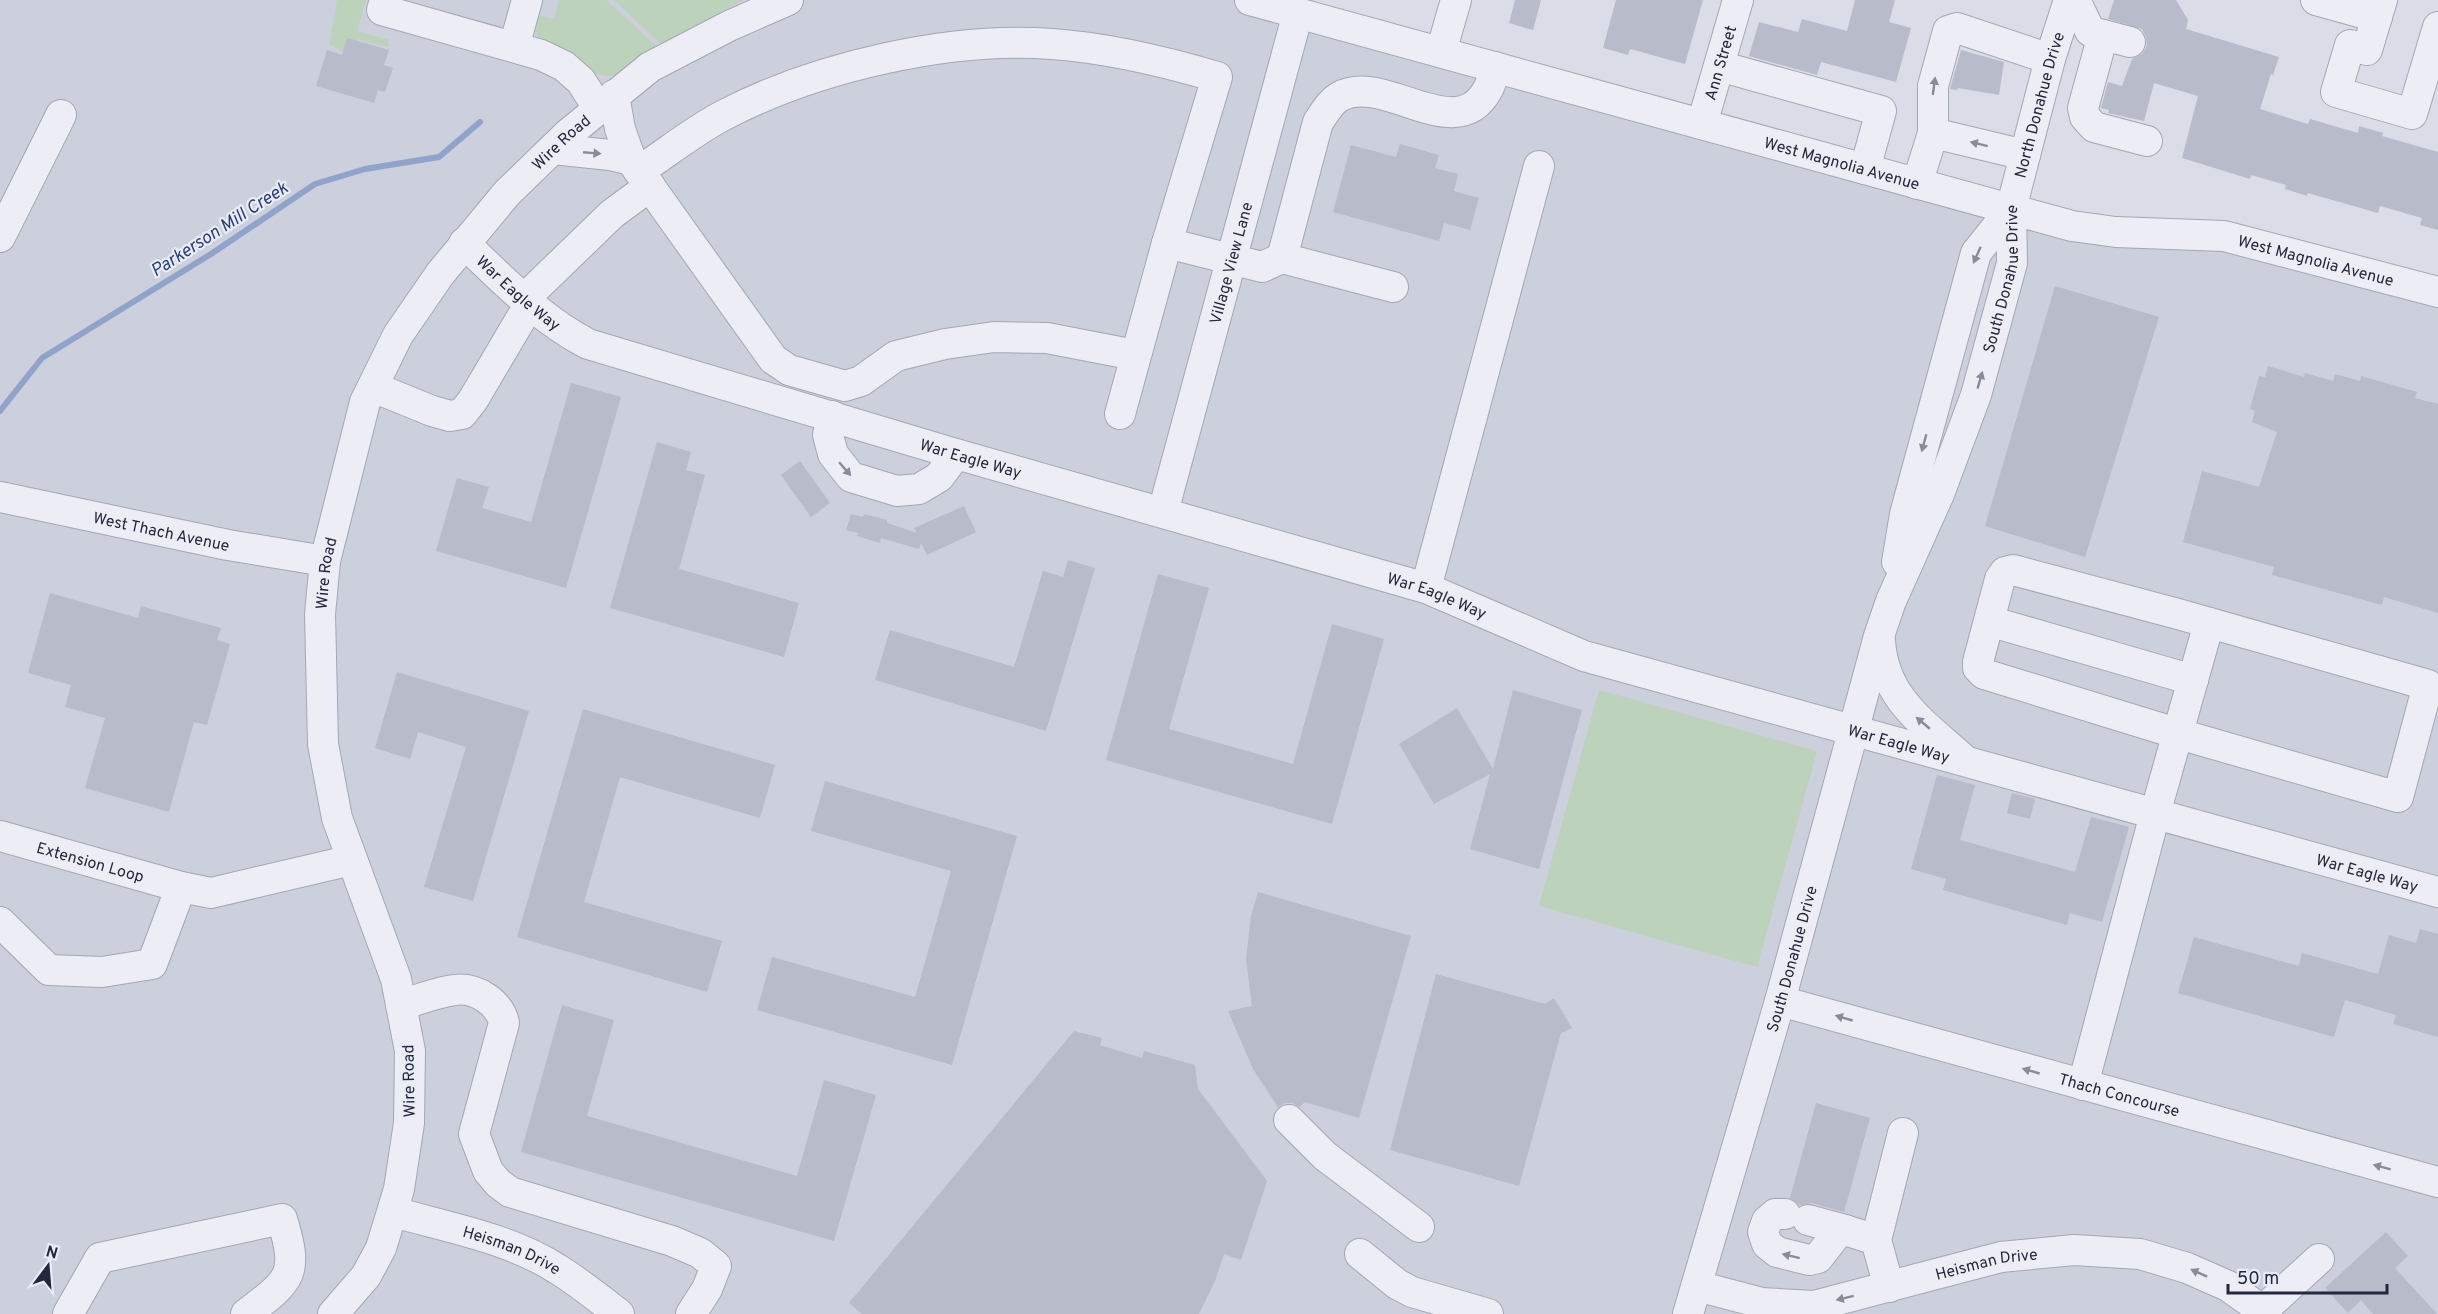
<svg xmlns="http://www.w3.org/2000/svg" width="2438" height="1314" viewBox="0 0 2438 1314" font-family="Overpass,sans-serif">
<rect width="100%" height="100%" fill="#dadde7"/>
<!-- built -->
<polygon fill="#cccfdc" points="0,0 1250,0 1962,196 2224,236 2438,292 2438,1314 0,1314"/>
<!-- green -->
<g fill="#bcd2ba">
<polygon points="337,0 366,0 357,31 389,40 388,47 357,39 349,55 329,44"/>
<polygon points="559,0 606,0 657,47 615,75 607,76 593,73 569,50 539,37 534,29 538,15 554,19"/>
<polygon points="614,0 743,0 661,44"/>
<polygon points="1599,690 1817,751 1757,967 1539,906"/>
</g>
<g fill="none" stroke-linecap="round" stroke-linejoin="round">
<!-- stream -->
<polyline stroke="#90a3cb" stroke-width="6" points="0,411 42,358 211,254 315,184 365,169 439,157 480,122"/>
</g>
<!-- building -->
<g fill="#b7bbca">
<polygon points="1515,0 1541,0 1533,30 1509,23"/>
<polygon points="1616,0 1703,0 1685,64 1630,49 1628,55 1603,48"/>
<polygon points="1855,0 1895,0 1889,22 1911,28 1896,82 1821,62 1817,75 1749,56 1759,22 1798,32 1802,19 1847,31"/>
<polygon points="2114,0 2176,0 2188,20 2186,29 2279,57 2273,75 2271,74 2260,109 2308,124 2310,119 2358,133 2359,126 2383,133 2382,136 2438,152 2438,230 2420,225 2422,218 2380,206 2378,213 2308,193 2307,196 2285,189 2286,185 2251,175 2250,179 2182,158 2198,96 2154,83 2144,121 2108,113 2109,110 2101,108 2108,82 2122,86 2132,59 2142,54 2147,46 2146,37 2142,29 2108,19"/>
<polygon points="347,38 389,50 384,65 393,68 385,92 378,90 374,103 316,86 327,50 342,55"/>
<polygon points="1961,50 2004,62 1999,95 1958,88 1957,90 1950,89"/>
<polygon points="1400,144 1439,155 1435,168 1458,174 1454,191 1479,198 1470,230 1444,223 1439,241 1333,212 1351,145 1396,157"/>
<polygon points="2055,286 2159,317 2085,557 1985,526"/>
<polygon points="2268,366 2304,377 2305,373 2333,381 2335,374 2360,381 2361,376 2417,392 2415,398 2438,404 2438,613 2384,597 2382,605 2272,575 2274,567 2183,542 2202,471 2259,487 2277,432 2252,422 2255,411 2250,409 2259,376 2265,377"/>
<polygon points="571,383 621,397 566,588 436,551 457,478 489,487 482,508 531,522"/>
<polygon points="657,442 691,452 686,470 705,475 679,569 799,603 784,657 610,608"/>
<polygon points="800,461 830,503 811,517 781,475"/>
<polygon points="964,506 976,532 927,555 921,543 919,549 881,538 880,543 857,536 858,533 846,530 851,514 863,517 864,514 887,520 887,523 917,533 914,528"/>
<polygon points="1068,560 1095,568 1046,731 875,680 890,630 1014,667 1043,571 1063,577"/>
<polygon points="1158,574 1209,588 1169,729 1293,764 1332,624 1384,639 1332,824 1106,760"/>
<polygon points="50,593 138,618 141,606 221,628 217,640 230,644 207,725 194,722 169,812 85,788 105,718 65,707 71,685 28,673"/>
<polygon points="397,672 529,711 473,901 424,887 466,747 418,732 410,759 375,748"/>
<polygon points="1513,690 1582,710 1539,869 1470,849 1490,774 1434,804 1399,744 1457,708 1493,769"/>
<polygon points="583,709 775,765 760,818 620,777 584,902 722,941 707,992 517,937"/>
<polygon points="1937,775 1975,785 1960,840 2075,872 2091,817 2129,827 2102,922 2070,913 2067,925 1943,890 1946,879 1911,869"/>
<polygon points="825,781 1017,836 952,1065 757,1010 772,957 915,997 951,871 811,831"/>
<polygon points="2012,793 2035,799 2030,819 2007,813"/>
<polygon points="1258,892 1411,936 1359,1118 1305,1102 1299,1107 1293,1103 1285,1103 1278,1107 1253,1069 1228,1011 1252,1006 1246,959 1251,916"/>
<polygon points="2420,929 2438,934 2438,1037 2393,1024 2396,1015 2345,1000 2334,1037 2178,993 2194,937 2299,966 2302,953 2378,974 2389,935 2416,943"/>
<polygon points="1436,974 1545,1004 1554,998 1572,1028 1561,1033 1519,1186 1390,1150"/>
<polygon points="562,1005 614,1020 587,1116 797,1176 824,1080 876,1095 834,1241 521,1152"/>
<polygon points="1074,1031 1102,1038 1100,1045 1142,1058 1144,1051 1195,1065 1198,1089 1267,1181 1241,1260 1224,1254 1215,1281 1199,1314 862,1314 849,1303"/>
<polygon points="1816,1103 1870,1118 1844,1212 1812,1203 1800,1205 1790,1198"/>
<polygon points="2386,1232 2408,1256 2395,1268 2437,1314 2373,1314 2361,1300 2348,1313 2325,1288"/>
</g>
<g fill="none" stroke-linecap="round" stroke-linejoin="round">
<defs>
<g id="minor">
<polyline points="385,0 382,10 541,55 564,66 581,81 598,108"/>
<path id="s1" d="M1250,0L2072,226L2116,232L2224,236L2438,292"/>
<polyline points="2075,0 2090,31 2103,35 2083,108 2085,117 2094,127 2147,141"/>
<polyline points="2316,0 2377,17"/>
<polyline points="2382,0 2367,50 2350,45 2336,92 2412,114 2438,27"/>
<polyline points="2103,35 2130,42"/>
<polyline points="514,47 527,0"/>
<polyline points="1441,52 1456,0"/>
<polyline points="1719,66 1881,111 1865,169"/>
<polyline points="614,95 620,129 631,160 773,359 789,370 845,386 861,381 896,356 945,344 994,337 1047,338 1135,355"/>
<path id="s2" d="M1702,124L1738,0"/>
<polyline points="1933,133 2025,155"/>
<polyline points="553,149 610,155 631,160"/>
<path d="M639,171C668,152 696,129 726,114C817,67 950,36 1052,44C1109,48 1163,61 1217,77L1167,243L1120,414"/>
<polyline points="1917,184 1933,133 1933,86 1948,31 1957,28 2050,59"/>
<polyline points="0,237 61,115"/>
<path id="s3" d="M464,243C503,280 540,319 588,344L956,454L1426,588L1584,656L2438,892"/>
<polyline points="1167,243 1262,267 1282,258"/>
<path d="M1393,287L1282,258L1318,122C1324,114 1329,103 1339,97C1384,71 1456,149 1488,89C1492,82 1493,74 1495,67"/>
<polyline points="524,299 612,214 650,186"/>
<polyline points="373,387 432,411 450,416 462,414 473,400 522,317 533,307"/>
<polyline points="832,416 828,435 833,454 851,477 897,491 919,489 939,477 956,454"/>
<path id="s4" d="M0,497L228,545L325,561"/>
<path id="s5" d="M1163,512L1298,13"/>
<polyline points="1897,562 1905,514 1976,253 2011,209"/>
<polygon points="2013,570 2178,614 2428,685 2398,797 2179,734 1984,674 1978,668 1978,662 2000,579 2005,572"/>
<polyline points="1426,588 1539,166"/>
<polyline points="1989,621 2193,680"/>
<path d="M1880,640C1883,697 1923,723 1962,758"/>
<path id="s6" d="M0,836L181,887L211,893L352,860"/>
<polyline points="0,922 49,970 102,972 152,964 181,887"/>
<path id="s7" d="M1780,1001L2438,1182"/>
<path d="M401,1005C418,1000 437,992 455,990C476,987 500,1003 504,1023L474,1134L488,1171L498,1183L510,1192L672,1241L700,1253L716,1266L707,1289L691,1314"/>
<polyline points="2083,1085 2155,814 2209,623"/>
<polyline points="1289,1120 1325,1156 1419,1227"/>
<path id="s8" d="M394,1212C449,1228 510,1238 559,1270C580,1283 599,1299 619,1314"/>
<polyline points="1785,1214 1775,1214 1767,1221 1763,1232 1767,1244 1777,1252 1809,1260 1818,1258 1835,1236 1845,1230 1876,1240"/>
<polyline points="1808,1220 1845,1230"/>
<polyline points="1360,1254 1397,1284 1412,1292 1488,1314"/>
<path id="s9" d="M1697,1286L1762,1303L1814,1306L2001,1257L2074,1250L2140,1254L2187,1268L2228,1286L2267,1314"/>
<polyline points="1889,1287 1876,1240 1903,1133"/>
<polyline points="2262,1311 2319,1259"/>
<path d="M68,1314L100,1258L282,1219C299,1275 291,1280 246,1314"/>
<path id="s10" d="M333,1314L366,1276L381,1248L399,1189L409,1123L410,1051L396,979L337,818L323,744L320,614L325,561L365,402L398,335L440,274L507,193L568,134L650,67L729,26L788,0"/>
<path id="s11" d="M1688,1314L1780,1001L1879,636L1891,601L1939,494L1976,395L2012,263L2011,209L2050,59L2069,0"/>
</g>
</defs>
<!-- minor casing -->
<use href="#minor" stroke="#a3a7b4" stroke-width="32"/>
<!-- minor -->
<use href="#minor" stroke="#edeef5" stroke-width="30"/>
</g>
<!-- one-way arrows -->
<defs><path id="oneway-solid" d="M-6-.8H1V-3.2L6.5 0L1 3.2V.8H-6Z" transform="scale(1.5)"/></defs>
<g fill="#888b9a">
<use href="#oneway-solid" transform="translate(1934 86) rotate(-82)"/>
<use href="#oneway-solid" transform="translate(1979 144) rotate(-166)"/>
<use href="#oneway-solid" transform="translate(592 153) rotate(5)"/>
<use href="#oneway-solid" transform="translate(1977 255) rotate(114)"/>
<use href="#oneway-solid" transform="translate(1980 380) rotate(-74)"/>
<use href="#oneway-solid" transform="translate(1924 443) rotate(105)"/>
<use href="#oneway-solid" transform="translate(845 469) rotate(49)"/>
<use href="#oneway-solid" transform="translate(1923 723) rotate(-140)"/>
<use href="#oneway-solid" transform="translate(1844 1018) rotate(-164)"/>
<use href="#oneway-solid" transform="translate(2031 1071) rotate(-164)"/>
<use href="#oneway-solid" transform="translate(2382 1167) rotate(-165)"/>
<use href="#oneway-solid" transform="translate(1791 1256) rotate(-166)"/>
<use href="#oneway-solid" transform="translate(2199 1273) rotate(-156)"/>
<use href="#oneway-solid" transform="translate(1845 1298) rotate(166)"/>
</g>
<g text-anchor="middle" stroke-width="4.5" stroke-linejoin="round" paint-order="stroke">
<!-- street labels -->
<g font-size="16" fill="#23283e" stroke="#e9ecf5">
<text dy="6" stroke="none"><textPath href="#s2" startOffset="64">Ann Street</textPath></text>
<text dy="6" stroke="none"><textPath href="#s11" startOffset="1263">North Donahue Drive</textPath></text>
<text dy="6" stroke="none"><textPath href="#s10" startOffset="1278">Wire Road</textPath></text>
<text dy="6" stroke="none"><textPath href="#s1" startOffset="614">West Magnolia Avenue</textPath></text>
<text dy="6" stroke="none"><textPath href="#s1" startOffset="1100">West Magnolia Avenue</textPath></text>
<text dy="6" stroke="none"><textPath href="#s5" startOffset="258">Village View Lane</textPath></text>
<text dy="6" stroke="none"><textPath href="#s11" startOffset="1084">South Donahue Drive</textPath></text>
<text dy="6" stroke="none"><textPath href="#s3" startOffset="74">War Eagle Way</textPath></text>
<text dy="6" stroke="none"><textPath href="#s3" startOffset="560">War Eagle Way</textPath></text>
<text dy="6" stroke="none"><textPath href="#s4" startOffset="165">West Thach Avenue</textPath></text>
<text dy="6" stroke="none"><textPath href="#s10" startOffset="774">Wire Road</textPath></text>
<text dy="6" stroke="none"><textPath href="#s3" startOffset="1046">War Eagle Way</textPath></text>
<text dy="6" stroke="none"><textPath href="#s3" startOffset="1532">War Eagle Way</textPath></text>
<text dy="6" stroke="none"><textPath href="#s6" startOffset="94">Extension Loop</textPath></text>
<text dy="6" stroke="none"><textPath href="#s3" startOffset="2018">War Eagle Way</textPath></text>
<text dy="6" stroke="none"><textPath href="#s11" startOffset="370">South Donahue Drive</textPath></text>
<text transform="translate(408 1081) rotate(-91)" y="6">Wire Road</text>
<text dy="6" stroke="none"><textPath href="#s7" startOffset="352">Thach Concourse</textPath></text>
<text dy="6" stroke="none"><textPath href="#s8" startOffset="124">Heisman Drive</textPath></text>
<text dy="6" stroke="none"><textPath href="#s9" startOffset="297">Heisman Drive</textPath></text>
</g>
<!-- water labels -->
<g font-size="18" font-style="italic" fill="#293f75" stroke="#e9ecf5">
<text transform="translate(219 229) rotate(-33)" y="6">Parkerson Mill Creek</text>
</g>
</g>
<!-- north arrow -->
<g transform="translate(48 1266) rotate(16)" stroke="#e9ecf5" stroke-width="4.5" paint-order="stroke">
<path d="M0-4.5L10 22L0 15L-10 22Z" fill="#23283e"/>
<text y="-9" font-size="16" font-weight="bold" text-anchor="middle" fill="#23283e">N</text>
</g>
<!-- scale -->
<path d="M2228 1284v9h159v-9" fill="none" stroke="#23283e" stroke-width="3"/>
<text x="2237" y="1284" font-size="18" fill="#23283e" stroke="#e9ecf5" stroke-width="4.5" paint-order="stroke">50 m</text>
</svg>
